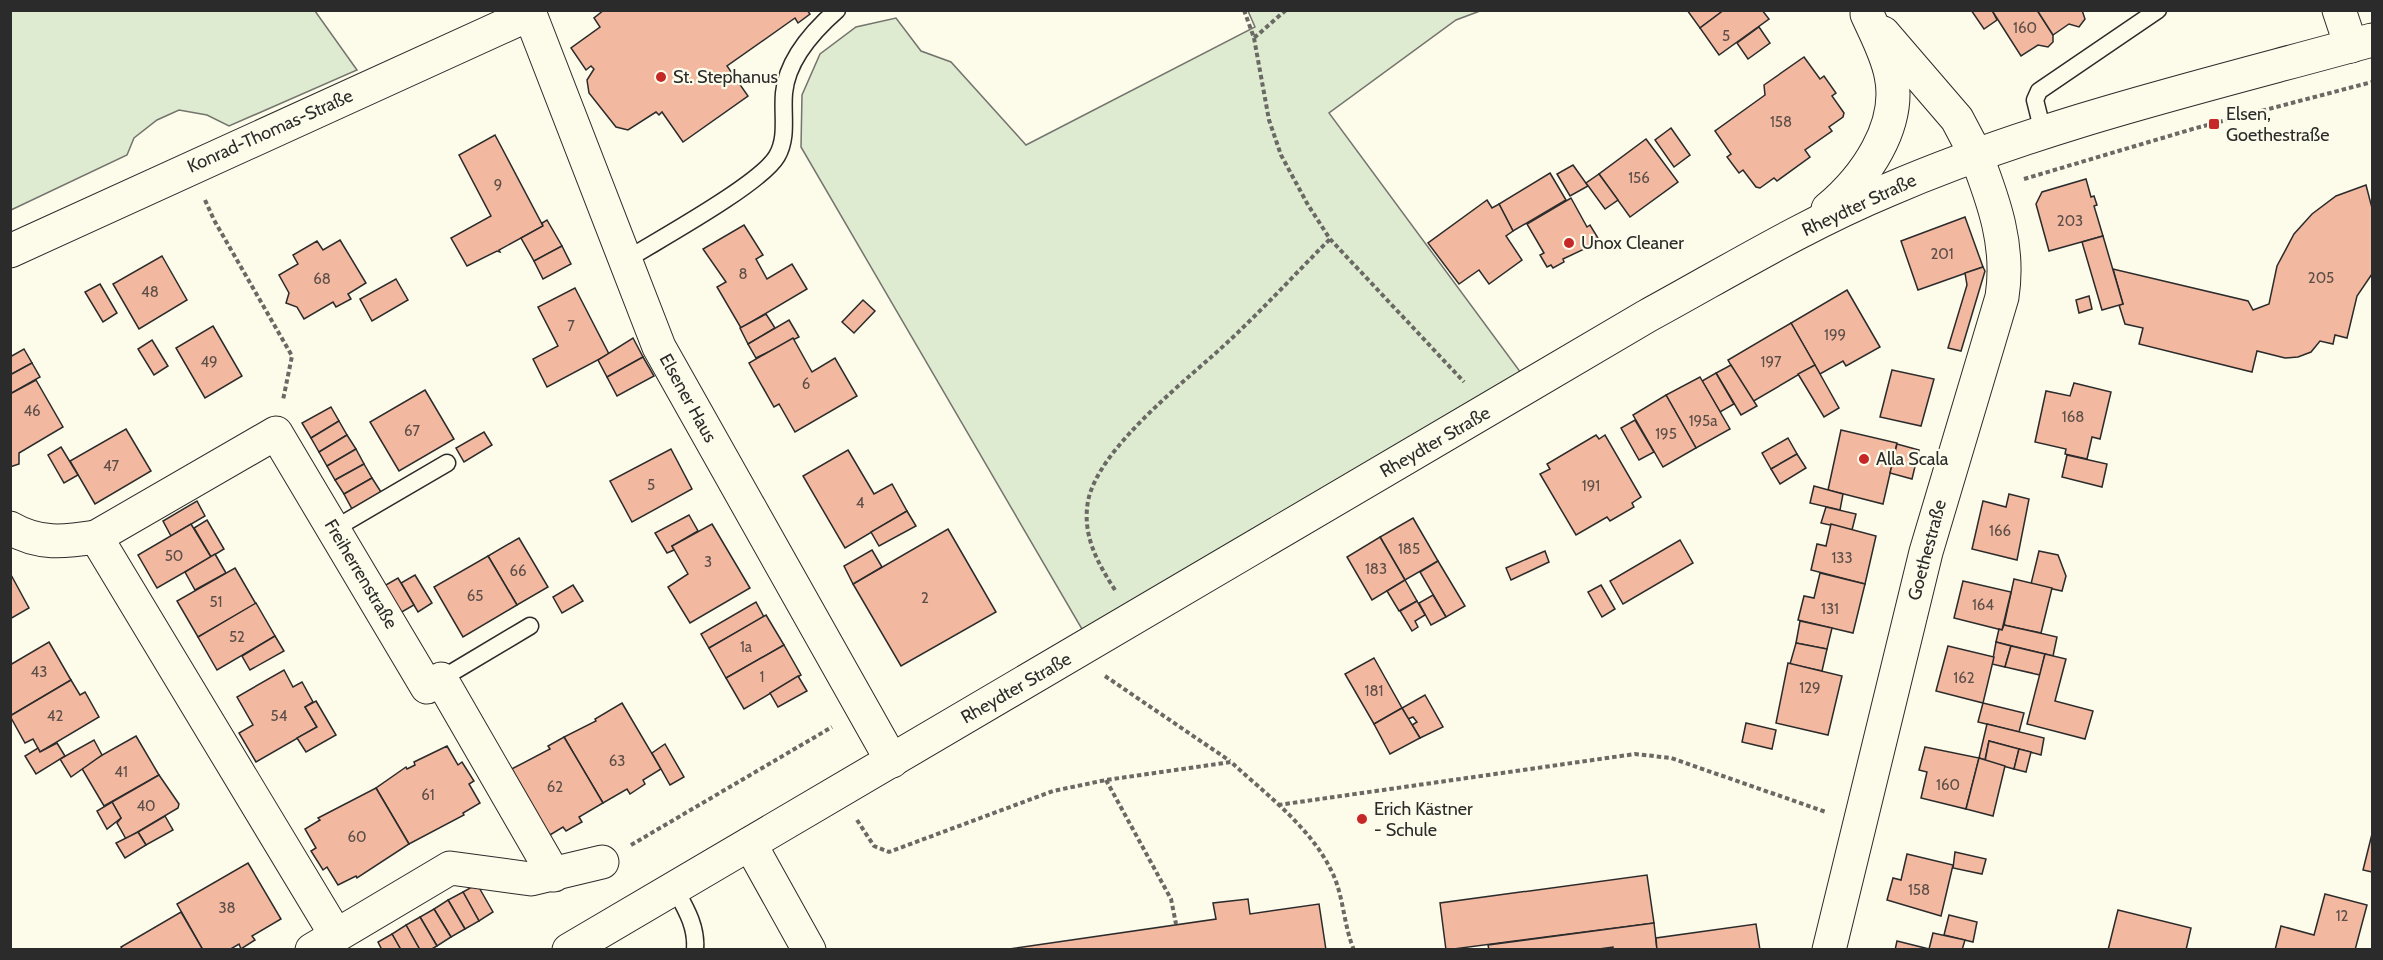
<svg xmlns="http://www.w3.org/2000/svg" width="2383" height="960" viewBox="0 0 2383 960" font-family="Cabin,sans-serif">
<rect width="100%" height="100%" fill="#fdfbea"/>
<!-- green -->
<g fill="#deebd1" stroke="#74746e" stroke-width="1.5">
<polygon points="11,10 315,11 357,70 229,126 207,115 179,110 157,120 134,138 127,155 11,210"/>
<polygon points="1248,11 1480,11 1456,20 1329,113 1524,377 1086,636 801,147 802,95 820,54 856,27 896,18 921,51 951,62 1026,145 1255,27"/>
</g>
<!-- building -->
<g fill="#f2b8a0" stroke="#2b2b2b" stroke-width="1.5">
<polygon points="604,10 807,10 810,14 798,23 795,18 727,66 748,96 683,142 662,112 659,115 656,112 628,130 616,127 589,93 587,80 594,69 591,66 586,70 571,48 600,27 594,18"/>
<polygon points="1687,10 1724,10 1700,28"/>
<polygon points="1724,10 1762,10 1769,19 1719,55 1700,28"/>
<polygon points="1971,10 1992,10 1997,20 1984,29"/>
<polygon points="1995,10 2037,10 2053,35 2053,42 2048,47 2038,45 2021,56 1993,12"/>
<polygon points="2037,10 2082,10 2085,19 2079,27 2069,24 2053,35"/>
<polygon points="1759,27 1770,43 1748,59 1737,43"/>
<polygon points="1804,57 1820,79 1824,76 1836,93 1832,96 1844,113 1843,117 1829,127 1832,131 1805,150 1810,157 1777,181 1774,178 1760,188 1756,187 1743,170 1739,173 1727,157 1731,154 1715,131 1765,95 1764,85"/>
<polygon points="1671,128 1690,155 1674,167 1655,140"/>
<polygon points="495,135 543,226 499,250 500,252 497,251 467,266 451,238 491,216 459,155"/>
<polygon points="1646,139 1678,182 1630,217 1599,174"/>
<polygon points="1573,165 1588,186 1570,196 1557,174"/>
<polygon points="1550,173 1566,200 1513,231 1499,204"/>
<polygon points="1599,174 1618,200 1605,209 1586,183"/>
<polygon points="2086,179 2091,197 2094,196 2097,205 2094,206 2103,236 2049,251 2036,204 2042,192"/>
<polygon points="2366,185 2372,208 2372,274 2357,296 2347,338 2335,335 2333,344 2320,341 2311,352 2298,357 2285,358 2257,351 2252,372 2139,344 2143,328 2125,324 2119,305 2123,304 2113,269 2248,301 2253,310 2269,304 2277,266 2294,234 2312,214 2336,196"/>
<polygon points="1571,198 1587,227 1590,225 1598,238 1595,239 1597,243 1563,259 1564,262 1553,268 1551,265 1547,267 1540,255 1544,253 1527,224"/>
<polygon points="1487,200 1492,208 1499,204 1513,231 1506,236 1522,260 1489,284 1479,270 1459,284 1428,243"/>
<polygon points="1965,217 1983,267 1918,290 1901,241"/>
<polygon points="547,220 562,246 534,261 521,238 543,226 542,223"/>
<polygon points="744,225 763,255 756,259 767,279 792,264 807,289 741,328 717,287 726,282 703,249"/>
<polygon points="2103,236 2123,304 2102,310 2082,242"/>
<polygon points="340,240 366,283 348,294 351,299 336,307 333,302 304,319 297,307 286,303 289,293 279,275 298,264 293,255 317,241 323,250"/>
<polygon points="562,246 571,264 543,279 534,261"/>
<polygon points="162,256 187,300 139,329 113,284"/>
<polygon points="1983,267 1985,271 1961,351 1948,348 1967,285 1965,273"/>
<polygon points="396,279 408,300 372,321 360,299"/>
<polygon points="100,284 117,313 103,322 85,292"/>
<polygon points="575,288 609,354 547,387 533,359 558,346 538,307"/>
<polygon points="1847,290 1880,347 1846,366 1843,361 1820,374 1791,323"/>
<polygon points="2089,296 2092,309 2079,313 2076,300"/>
<polygon points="863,300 875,311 854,333 842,322"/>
<polygon points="766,314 775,328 748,344 740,328"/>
<polygon points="789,320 799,337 756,358 748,344"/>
<polygon points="1791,323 1815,365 1752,402 1728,360"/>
<polygon points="213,326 242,376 205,398 176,348"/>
<polygon points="633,338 643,357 607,377 598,360"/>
<polygon points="793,338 812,372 835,358 857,396 795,432 779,404 774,407 749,363"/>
<polygon points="152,340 168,366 154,375 138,349"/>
<polygon points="24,349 32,363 10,375 10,357"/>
<polygon points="643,357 654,376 617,396 607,377"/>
<polygon points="32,363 40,377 10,394 10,375"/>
<polygon points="1731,365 1757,406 1741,415 1716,373"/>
<polygon points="1815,365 1839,408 1824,417 1798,374"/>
<polygon points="1892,370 1934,379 1921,426 1880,417"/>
<polygon points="1716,373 1734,404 1720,412 1702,381"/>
<polygon points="1700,377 1730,429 1696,448 1666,395"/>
<polygon points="36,380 63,427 19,453 19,464 10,467 10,394"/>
<polygon points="2074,383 2111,392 2100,439 2092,437 2087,459 2065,454 2066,449 2035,442 2046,391 2070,396"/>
<polygon points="425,390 454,439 399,471 370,422"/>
<polygon points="1666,395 1696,448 1663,467 1633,415"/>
<polygon points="331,407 339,421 311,438 302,423"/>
<polygon points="1635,420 1654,452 1639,460 1621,428"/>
<polygon points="339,421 347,435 319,452 311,438"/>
<polygon points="126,429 151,471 95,504 70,461"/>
<polygon points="1841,430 1897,443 1883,504 1828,490"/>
<polygon points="484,432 492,445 464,462 456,448"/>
<polygon points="347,435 356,449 327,466 319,452"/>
<polygon points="1596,435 1599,439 1605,435 1641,497 1632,503 1634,507 1610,521 1607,517 1576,535 1540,474 1550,469 1547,464"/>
<polygon points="1788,438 1797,454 1771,469 1762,453"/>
<polygon points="1897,444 1919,450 1912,479 1890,473"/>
<polygon points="61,447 78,475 64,483 48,455"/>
<polygon points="356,449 364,464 335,480 327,466"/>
<polygon points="671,449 692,489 632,522 610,481"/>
<polygon points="848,450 874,494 892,484 907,511 845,548 803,476"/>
<polygon points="1797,454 1806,468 1780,484 1771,469"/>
<polygon points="2067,455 2107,464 2102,487 2062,477"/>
<polygon points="364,464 372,478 344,494 335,480"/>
<polygon points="372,478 381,492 352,509 344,494"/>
<polygon points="1814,486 1843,494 1840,510 1810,503"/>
<polygon points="2009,494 2029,499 2017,560 1972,549 1983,501 2006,507"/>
<polygon points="197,501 205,516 171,536 163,521"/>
<polygon points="1826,507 1856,514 1852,530 1821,523"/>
<polygon points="907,511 916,526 879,546 871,532"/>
<polygon points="689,515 698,531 672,546 674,550 667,553 655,533"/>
<polygon points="1413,518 1438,561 1405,580 1380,537"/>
<polygon points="207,520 224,549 211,557 194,528"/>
<polygon points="191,524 211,557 157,588 138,555"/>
<polygon points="712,524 750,588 690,623 668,587 688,574 672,546"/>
<polygon points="1831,524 1876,536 1865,584 1811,570 1817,544 1826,546"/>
<polygon points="948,529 996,612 901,666 853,584"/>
<polygon points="1380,537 1405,580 1372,600 1347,557"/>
<polygon points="519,538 548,587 517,605 488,556"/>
<polygon points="1680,540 1693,563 1623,604 1610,581"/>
<polygon points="872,550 882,567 853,584 844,566"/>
<polygon points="1545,551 1549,562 1511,580 1506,568"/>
<polygon points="2039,551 2058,555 2066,576 2062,591 2031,584"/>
<polygon points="215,554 226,573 195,590 185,572"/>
<polygon points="488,556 517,605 463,637 434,587"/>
<polygon points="1438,561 1465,606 1446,617 1420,572"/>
<polygon points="235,568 256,604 198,637 177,601"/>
<polygon points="10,573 29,608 10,619"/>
<polygon points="1820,573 1865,584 1853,633 1798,620 1804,596 1814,598"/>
<polygon points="415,575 432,603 418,612 401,583"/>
<polygon points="398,578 414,605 400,613 384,586"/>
<polygon points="2014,579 2052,588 2041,633 2004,625"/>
<polygon points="1405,580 1417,601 1399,611 1387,591"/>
<polygon points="1963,581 2011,592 2002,630 1954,618"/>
<polygon points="573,585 583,601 562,613 553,597"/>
<polygon points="1601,585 1615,609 1602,617 1588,592"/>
<polygon points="1433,595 1446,617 1431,625 1419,603"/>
<polygon points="1417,601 1425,615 1415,621 1418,627 1412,631 1400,611"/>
<polygon points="756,602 764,617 709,648 701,634"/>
<polygon points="256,603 275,636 217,670 198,637"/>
<polygon points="766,615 784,645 726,678 709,648"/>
<polygon points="1800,621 1832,628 1827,649 1796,643"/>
<polygon points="2004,625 2057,637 2053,656 1996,642 1999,629 2002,630"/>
<polygon points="275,636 284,651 250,670 242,656"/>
<polygon points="49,642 71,680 10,716 10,665"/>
<polygon points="1996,642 2011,646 2005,667 1992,664"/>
<polygon points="1796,643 1827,649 1822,671 1790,664"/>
<polygon points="784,645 801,675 744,709 726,678"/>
<polygon points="1948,646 1994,657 1983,703 1936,691"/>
<polygon points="2011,646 2045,654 2040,675 2005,667"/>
<polygon points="2045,654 2066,659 2055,701 2093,711 2085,739 2027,724"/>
<polygon points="1374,658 1402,708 1374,724 1345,674"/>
<polygon points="1788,663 1842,676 1828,735 1776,723"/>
<polygon points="284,670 293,687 302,682 313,702 305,707 317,727 256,762 239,733 253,725 237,697"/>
<polygon points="798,676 807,691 778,707 770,693"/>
<polygon points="71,680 80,695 85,692 99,717 40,752 33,739 25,743 10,716"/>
<polygon points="1425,695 1443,727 1420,738 1412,725 1417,722 1413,717 1408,719 1402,708"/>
<polygon points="316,701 336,735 306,752 297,738 317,727 305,707"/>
<polygon points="622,703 661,769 643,780 645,784 630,794 627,789 603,803 564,737 596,721 595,719"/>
<polygon points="1983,703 2024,713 2019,732 1978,722"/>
<polygon points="1402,708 1420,738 1390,754 1374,724"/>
<polygon points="1746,723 1776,730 1772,749 1742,742"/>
<polygon points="1987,724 2044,738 2041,755 1989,741 1985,760 1979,758"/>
<polygon points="136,736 159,775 104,806 81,767"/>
<polygon points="564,737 603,803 579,817 582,822 566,831 563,827 545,838 506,772 550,749 548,746"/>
<polygon points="94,740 102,755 71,777 60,759"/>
<polygon points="1989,741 2019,749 2014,769 1985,761"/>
<polygon points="57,743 65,756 36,774 25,756 38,748 40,752"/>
<polygon points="665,744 684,777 670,785 652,753"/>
<polygon points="447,746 458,765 462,762 474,781 469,784 480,803 463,813 464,815 409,844 376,788 406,767 407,769 415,765 414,762"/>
<polygon points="1925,747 1979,758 1966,809 1921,798 1927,772 1919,770"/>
<polygon points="2019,749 2031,752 2026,772 2014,769"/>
<polygon points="1979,758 2005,766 1993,816 1966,809"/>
<polygon points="159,775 179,804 178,808 126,839 117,823 121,818 112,802"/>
<polygon points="376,788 409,844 357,878 356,876 338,885 327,867 323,870 311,851 316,848 305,829 320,820 318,818"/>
<polygon points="112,802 121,818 107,829 97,811"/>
<polygon points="165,816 173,830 146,845 138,832"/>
<polygon points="138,832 146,845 125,858 116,843"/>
<polygon points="2372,834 2372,872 2363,870"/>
<polygon points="1955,852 1986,859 1982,874 1953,868"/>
<polygon points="1907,854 1953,865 1941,916 1887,900 1893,878 1901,880"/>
<polygon points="248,863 281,919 252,936 255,940 241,949 239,944 229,950 203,950 177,904"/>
<polygon points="1647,875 1654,923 1446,950 1440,903"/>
<polygon points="477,884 493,912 479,921 463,892"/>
<polygon points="463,892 479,921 465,929 448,900"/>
<polygon points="2325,894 2367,905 2355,950 2275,950 2281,926 2314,935"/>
<polygon points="1248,899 1250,914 1319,904 1326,950 1002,950 1216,919 1213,903"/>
<polygon points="448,900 465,929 451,937 434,909"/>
<polygon points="434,909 451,937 437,946 420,917"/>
<polygon points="2118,910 2191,928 2186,950 2108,950"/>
<polygon points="181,912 203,950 123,950 121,947"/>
<polygon points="1949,915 1977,922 1973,942 1944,935"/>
<polygon points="420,917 437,946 430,950 420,950 406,925"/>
<polygon points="1654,923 1657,950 1613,950 1613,947 1591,950 1489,950 1488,945"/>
<polygon points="1756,924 1760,950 1657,950 1656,938"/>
<polygon points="406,925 420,950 401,950 392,934"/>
<polygon points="1933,933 1965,940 1962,950 1929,949"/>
<polygon points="392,934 401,950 382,950 378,942"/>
<polygon points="1897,941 1929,949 1931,950 1895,950"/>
</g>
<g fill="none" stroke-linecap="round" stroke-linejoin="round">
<defs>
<g id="lane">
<polyline points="2043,132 2035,100 2039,91 2158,10"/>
<path d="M626,260C658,240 761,184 777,156C788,137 782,115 784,93C787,60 813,31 837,10"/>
<polyline points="334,529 447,463"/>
<polyline points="441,679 530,626"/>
<path d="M675,889C686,909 697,927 695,950"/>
</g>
<g id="street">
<polyline points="2339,10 2351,46"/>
<polyline points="10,251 530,14 659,347 892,761"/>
<path d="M10,528C39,545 64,542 96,537L336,935"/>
<polyline points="96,537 276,433 427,687 441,679 554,875"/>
<polyline points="750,844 809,950"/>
<polyline points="312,950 450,868 531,879 602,862"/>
<path d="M1829,950L1926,552L2002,297C2010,246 1994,202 1976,155"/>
</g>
<g id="secondary">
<polyline points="1883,33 1957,119 1976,155"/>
<path d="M1828,209C1865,178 1902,126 1891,75C1887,54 1876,34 1867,14"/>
<path d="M569,950L1647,316C1726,273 1804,225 1888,190C2044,123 2209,85 2372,40"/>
</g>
</defs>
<!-- lane casing -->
<use href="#lane" stroke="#2b2b2b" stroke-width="19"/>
<!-- street casing -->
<use href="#street" stroke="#2b2b2b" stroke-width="35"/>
<!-- secondary casing -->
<use href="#secondary" stroke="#2b2b2b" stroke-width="35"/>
<!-- path -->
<g stroke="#6a6964" stroke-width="4" stroke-dasharray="4.5 3" stroke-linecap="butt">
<polyline points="1244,10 1254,38 1286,10"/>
<polyline points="1254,38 1269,120 1281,155 1308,205 1330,239 1464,382"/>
<polyline points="2024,179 2196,128 2372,82"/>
<polyline points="205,200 214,220 292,356 283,400"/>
<path d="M1115,590C1097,562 1082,535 1088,501C1099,446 1190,378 1231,339C1265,307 1297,272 1330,239"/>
<polyline points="1105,676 1230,761"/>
<polyline points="1106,780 1171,899 1176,924"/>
<polyline points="1278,805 1635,754 1671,758 1826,812"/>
<path d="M857,820L874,846L889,852L1053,791L1106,780L1231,762C1266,794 1310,827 1331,870C1344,895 1343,924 1354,950"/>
<polyline points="631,845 832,727"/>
</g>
<!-- lane -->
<use href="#lane" stroke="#fdfbea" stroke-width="16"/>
<!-- street -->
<use href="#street" stroke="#fdfbea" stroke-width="33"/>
<!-- secondary -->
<use href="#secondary" stroke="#fdfbea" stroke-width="33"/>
</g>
<!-- markers -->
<g fill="#c62828" stroke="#fdfbea" stroke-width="2">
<circle cx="661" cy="77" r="6"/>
<rect x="2208" y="118" width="12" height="12" rx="3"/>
<circle cx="1569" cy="243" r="6"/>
<circle cx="1864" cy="459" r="6"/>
<circle cx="1362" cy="819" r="6"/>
</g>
<g text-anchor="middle" stroke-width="4.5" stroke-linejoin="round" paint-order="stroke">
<!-- number labels -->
<g font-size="15" fill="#5d4e48">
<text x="2025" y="33">160</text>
<text x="1726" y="41">5</text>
<text x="1781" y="127">158</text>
<text x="1639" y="183">156</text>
<text x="498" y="190">9</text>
<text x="2070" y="226">203</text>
<text x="1942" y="259">201</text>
<text x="743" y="279">8</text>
<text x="2321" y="283">205</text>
<text x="322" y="284">68</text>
<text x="150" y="297">48</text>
<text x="571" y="331">7</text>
<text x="1835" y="340">199</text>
<text x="209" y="367">49</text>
<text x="1771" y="367">197</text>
<text x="806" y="389">6</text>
<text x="32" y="416">46</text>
<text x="2073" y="422">168</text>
<text x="1703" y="426">195a</text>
<text x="412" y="436">67</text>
<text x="1666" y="439">195</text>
<text x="111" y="471">47</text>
<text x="651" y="490">5</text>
<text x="1591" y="491">191</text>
<text x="860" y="508">4</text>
<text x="2000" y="536">166</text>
<text x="1409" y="554">185</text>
<text x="174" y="561">50</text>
<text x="1842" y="563">133</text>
<text x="708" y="567">3</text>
<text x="1376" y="574">183</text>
<text x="518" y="576">66</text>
<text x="475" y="601">65</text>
<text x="925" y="603">2</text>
<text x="216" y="607">51</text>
<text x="1983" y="610">164</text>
<text x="1830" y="614">131</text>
<text x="237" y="642">52</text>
<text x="746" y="652">1a</text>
<text x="39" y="677">43</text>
<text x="762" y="682">1</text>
<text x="1964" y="683">162</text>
<text x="1810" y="693">129</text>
<text x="1374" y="696">181</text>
<text x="55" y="721">42</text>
<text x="279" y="721">54</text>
<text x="617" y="766">63</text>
<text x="121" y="777">41</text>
<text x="1948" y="790">160</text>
<text x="555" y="792">62</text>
<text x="428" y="800">61</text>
<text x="146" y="811">40</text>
<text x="357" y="842">60</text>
<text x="1919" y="895">158</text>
<text x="227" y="913">38</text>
<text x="2342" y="921">12</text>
</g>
<!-- poi labels -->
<g font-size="18" fill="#2b2b2b" stroke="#fdfbea" text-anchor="start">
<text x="673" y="83">St. Stephanus</text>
<text x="2226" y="120">Elsen,<tspan x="2226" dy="21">Goethestraße</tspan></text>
<text x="1581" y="249">Unox Cleaner</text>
<text x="1876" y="465">Alla Scala</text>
<text x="1374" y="815">Erich Kästner<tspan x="1374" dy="21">- Schule</tspan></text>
</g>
<!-- street labels -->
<g font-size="18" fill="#2b2b2b" stroke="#fdfbea">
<text transform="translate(270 131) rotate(-24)" y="6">Konrad-Thomas-Straße</text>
<text transform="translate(1859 205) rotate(-25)" y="6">Rheydter Straße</text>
<text transform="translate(688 398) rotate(61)" y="6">Elsener Haus</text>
<text transform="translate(1435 442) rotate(-30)" y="6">Rheydter Straße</text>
<text transform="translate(1927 550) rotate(-75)" y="6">Goethestraße</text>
<text transform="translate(361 574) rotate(59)" y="6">Freiherrenstraße</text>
<text transform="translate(1016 688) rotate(-30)" y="6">Rheydter Straße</text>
</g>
</g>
<!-- border -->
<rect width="2383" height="960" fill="none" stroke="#2b2b2b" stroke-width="24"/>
</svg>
